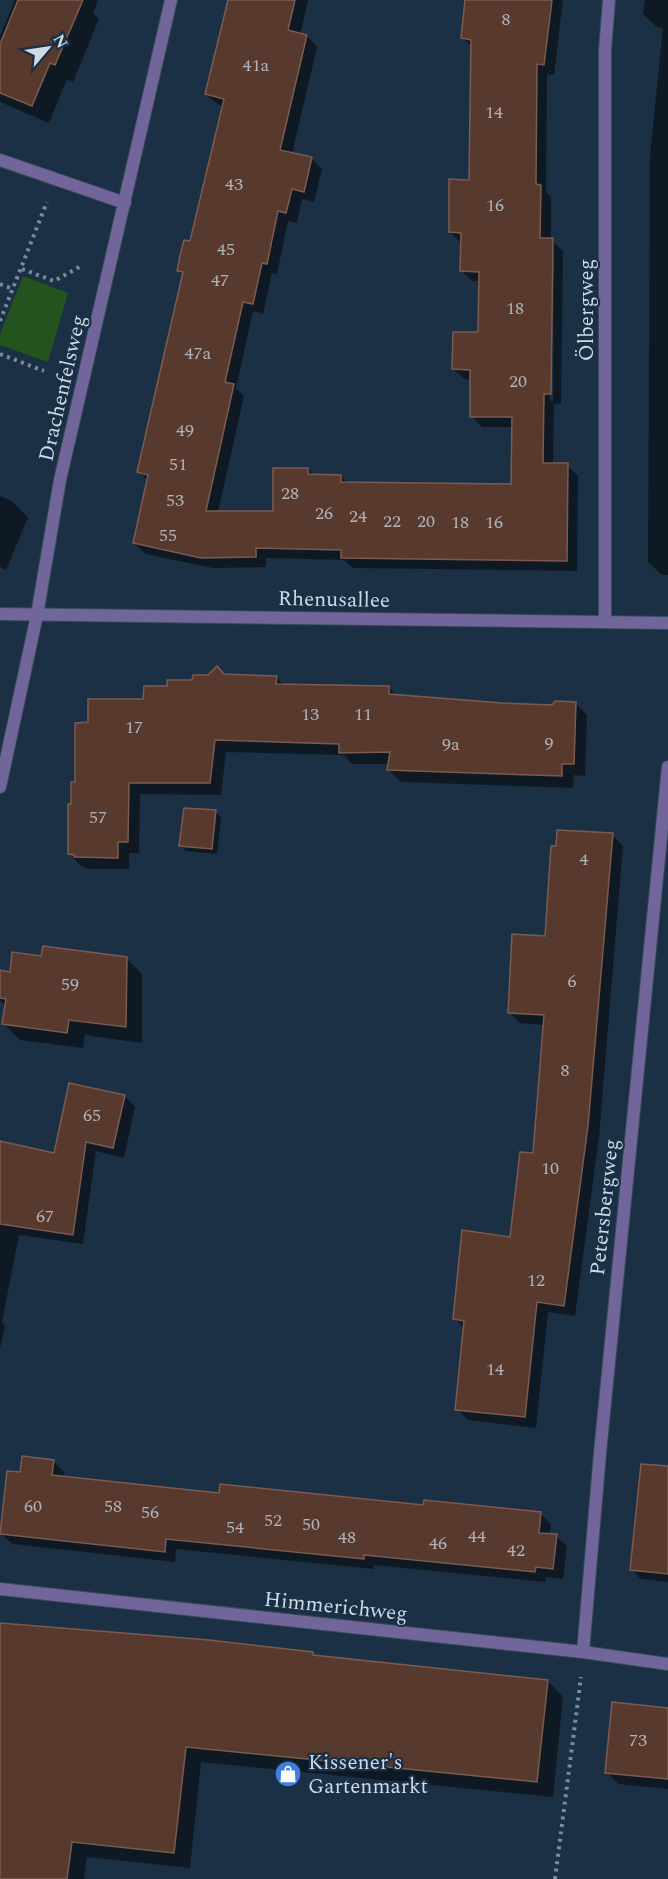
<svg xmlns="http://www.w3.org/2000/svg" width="668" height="1879" viewBox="0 0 668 1879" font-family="Spectral,serif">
<rect width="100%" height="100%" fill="#1b3045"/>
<!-- green -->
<polygon fill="#23541d" points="23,276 68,293 48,362 0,345 0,334"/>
<!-- shadow -->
<g fill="#0007" fill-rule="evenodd">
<polygon points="15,0 98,0 93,13 99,19 73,82 67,79 49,123 0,102 0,36"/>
<path d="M229,0H308L300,35L307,36L317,47L292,154L311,158L322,169L314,202L302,199L297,223L288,221L277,274L272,273L263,314L253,311L236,388L244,396L218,512H274L308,469L314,476H341L348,484L513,486L514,427H482L471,416V380L464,379L453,369L480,334V281H472L462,271L461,243L450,232L471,181L472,47L463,38L467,0H563L554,75L547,74L546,192L551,197V240L563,251L561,404H554L553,465H567L578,476L577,571L353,568L344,560L266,558V567L213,568L145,554L135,543L148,481L139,471L183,275L179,271L191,243L224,106L217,104L206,94ZM551,248H554L553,401H550Z"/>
<polygon points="645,0 668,0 668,575 662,575 648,562 650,155 663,28 657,27 643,14"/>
<polygon points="0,496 12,501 28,518 6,570 0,567"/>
<polygon points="224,675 276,677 284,685 388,687 397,696 502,704 552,706 575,703 587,715 585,776 574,775 573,788 401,782 389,770 389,764 352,764 344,755 226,752 221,795 140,794 139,853 129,853 129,869 88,869 81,866 69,854 76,784 89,724 145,701 168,687"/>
<polygon points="215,811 221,817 217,854 186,851 181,846"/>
<polygon points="612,835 623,846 599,1137 575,1316 548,1312 536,1428 468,1420 457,1409 465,1329 455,1319 512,1239 534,1155 544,1025 520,1023 509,1012 547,938"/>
<polygon points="126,958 142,974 142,1043 85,1035 83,1048 20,1040 4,1024 6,1007 0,1000 0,972 11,973"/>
<polygon points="125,1096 135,1107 124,1158 96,1151 83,1244 19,1235 2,1322 5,1325 0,1349 0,1143 55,1155"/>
<polygon points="53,1461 64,1472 63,1478 221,1495 541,1514 551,1524 550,1535 556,1536 567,1546 563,1579 546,1577 545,1582 374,1565 374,1569 176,1549 175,1562 12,1544 2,1534 22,1474"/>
<polygon points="668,1469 668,1582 641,1579 632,1570"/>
<polygon points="0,1624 313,1653 317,1657 548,1681 563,1697 553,1797 201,1762 190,1868 87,1857 84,1879 0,1879"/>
<polygon points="668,1709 668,1789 618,1784 607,1772"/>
</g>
<!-- building -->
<g fill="#57392e" stroke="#7c5b4f" stroke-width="1.5">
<polygon points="18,0 83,0 55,65 50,63 32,106 0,93 0,44"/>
<polygon points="228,0 295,0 288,30 307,35 280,150 312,157 304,192 292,189 286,213 278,211 267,264 262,263 253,304 243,302 225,382 234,384 206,511 273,511 273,468 308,468 308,474 341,475 341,482 511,484 512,417 470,417 470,370 452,369 453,332 478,332 479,272 460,271 461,233 449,232 449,179 469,180 471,40 461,38 465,0 552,0 544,65 537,64 536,184 541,185 540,238 553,238 551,394 544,394 543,463 568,463 567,561 341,558 341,550 256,548 256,557 201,558 133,543 148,475 137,472 183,272 177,271 180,256 184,240 190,241 224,99 205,94"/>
<polygon points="217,666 224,674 277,676 276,684 389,686 389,694 502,703 552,705 555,701 576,702 574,764 562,764 562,776 387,770 390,752 339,753 339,744 215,740 210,783 129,783 128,842 118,842 118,858 74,857 74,855 68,854 68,804 71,804 71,782 75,782 75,723 88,722 88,699 143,699 144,686 167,686 167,680 192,680 193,675 208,675"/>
<polygon points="184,808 216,810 212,849 179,846"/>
<polygon points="557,830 613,833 588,1126 564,1306 537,1302 525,1417 455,1410 464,1321 453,1319 462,1230 510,1237 520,1152 533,1153 544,1015 508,1013 512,934 545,936 551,846 556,846"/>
<polygon points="43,946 127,957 126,1027 69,1020 67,1033 2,1024 6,999 0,998 0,970 10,972 12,952 41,956"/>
<polygon points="69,1083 125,1095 113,1148 86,1142 73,1235 0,1224 0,1141 54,1153"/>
<polygon points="22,1456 54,1460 52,1475 172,1488 219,1493 220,1484 423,1505 424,1500 541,1512 539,1533 557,1534 553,1569 536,1567 535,1572 364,1555 364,1559 166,1539 165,1552 0,1534 7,1471 20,1472"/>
<polygon points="641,1464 668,1466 668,1574 630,1570"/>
<polygon points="0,1623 209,1640 313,1652 313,1655 548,1680 537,1782 186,1747 174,1853 72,1842 67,1879 0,1879"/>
<polygon points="612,1702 668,1708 668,1779 605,1773"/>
</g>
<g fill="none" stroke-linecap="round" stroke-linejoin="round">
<defs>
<g id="lane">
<polyline points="0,160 125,203"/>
<polyline points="583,1652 668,1664"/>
</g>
<g id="street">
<polyline points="0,614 668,623"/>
<polyline points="605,621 605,50 609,0"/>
<polyline points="0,787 37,615 60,480 171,0"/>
<polyline points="0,1589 583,1652 600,1453 668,767"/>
</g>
</defs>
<!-- lane casing -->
<use href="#lane" stroke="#374b5f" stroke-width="14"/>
<!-- street casing -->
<use href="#street" stroke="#374b5f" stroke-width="14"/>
<!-- path -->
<g stroke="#7b8b9d" stroke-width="4" stroke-dasharray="3 4.5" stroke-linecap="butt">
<polyline points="22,269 54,281 83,265"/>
<polyline points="0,284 13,289"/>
<polyline points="0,321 47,202"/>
<polyline points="0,354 44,371"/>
<polyline points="555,1879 581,1677"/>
</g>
<!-- lane -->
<use href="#lane" stroke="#72659a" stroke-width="12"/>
<!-- street -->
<use href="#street" stroke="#72659a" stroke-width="12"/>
</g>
<!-- icons -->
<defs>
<symbol id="shop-disc" viewBox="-11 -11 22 22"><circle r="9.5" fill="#3f7fe0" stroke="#1b3045"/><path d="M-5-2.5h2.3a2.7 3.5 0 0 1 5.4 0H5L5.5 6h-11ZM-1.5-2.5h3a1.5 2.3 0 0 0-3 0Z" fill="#fff"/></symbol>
</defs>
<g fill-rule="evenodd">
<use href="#shop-disc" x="273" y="1759" width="30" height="30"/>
</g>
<g text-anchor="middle" stroke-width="4.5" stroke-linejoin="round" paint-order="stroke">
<!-- number labels -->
<g font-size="18" fill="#b0b2ba">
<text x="506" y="25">8</text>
<text x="256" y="71">41a</text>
<text x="494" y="118">14</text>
<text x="234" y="190">43</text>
<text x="495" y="211">16</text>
<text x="226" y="255">45</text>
<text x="220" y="286">47</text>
<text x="515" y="314">18</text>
<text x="198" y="359">47a</text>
<text x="518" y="387">20</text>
<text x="185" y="436">49</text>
<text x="178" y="470">51</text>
<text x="290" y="499">28</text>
<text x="175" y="506">53</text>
<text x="324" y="519">26</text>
<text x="358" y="522">24</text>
<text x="392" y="527">22</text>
<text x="426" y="527">20</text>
<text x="460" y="528">18</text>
<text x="494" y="528">16</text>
<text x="168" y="541">55</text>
<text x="310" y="720">13</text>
<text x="363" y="720">11</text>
<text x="134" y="733">17</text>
<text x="549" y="749">9</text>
<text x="451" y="750">9a</text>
<text x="98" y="823">57</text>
<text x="584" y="865">4</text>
<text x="572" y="987">6</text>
<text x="70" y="990">59</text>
<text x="565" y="1076">8</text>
<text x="92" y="1121">65</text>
<text x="550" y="1174">10</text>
<text x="45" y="1222">67</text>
<text x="536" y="1286">12</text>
<text x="495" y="1375">14</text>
<text x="33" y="1512">60</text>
<text x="113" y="1512">58</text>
<text x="150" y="1518">56</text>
<text x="273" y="1526">52</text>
<text x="311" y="1530">50</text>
<text x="235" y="1533">54</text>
<text x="477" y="1542">44</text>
<text x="347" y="1543">48</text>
<text x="438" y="1549">46</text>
<text x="516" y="1556">42</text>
<text x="638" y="1746">73</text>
</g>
<!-- street labels -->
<g font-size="21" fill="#cddae8" stroke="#1b3045">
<text transform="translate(586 310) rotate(-90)" y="7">Ölbergweg</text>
<text transform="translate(62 388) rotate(-77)" y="7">Drachenfelsweg</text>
<text transform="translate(334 599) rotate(1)" y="7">Rhenusallee</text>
<text transform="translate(604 1207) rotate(-84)" y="7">Petersbergweg</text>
<text transform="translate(336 1606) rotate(6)" y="7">Himmerichweg</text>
</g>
<!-- poi labels -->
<g font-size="21" fill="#cddae8" stroke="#1b3045" text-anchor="start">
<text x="308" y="1769">Kissener's<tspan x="308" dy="24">Gartenmarkt</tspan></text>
</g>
</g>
<!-- north arrow -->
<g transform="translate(48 48) rotate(61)" stroke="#1b3045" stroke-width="4.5" paint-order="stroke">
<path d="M0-4.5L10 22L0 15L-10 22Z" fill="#cddae8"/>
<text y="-9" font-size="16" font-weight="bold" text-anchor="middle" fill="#cddae8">N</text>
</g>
</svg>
